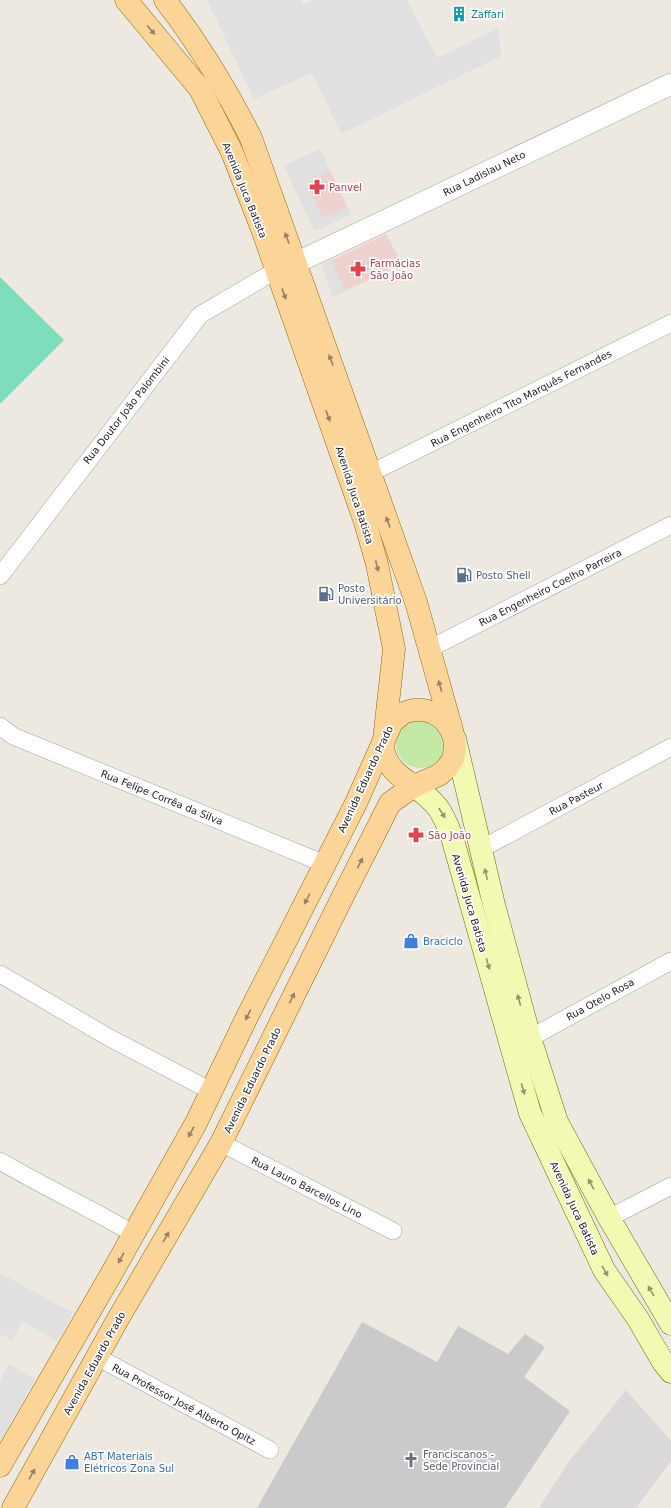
<svg xmlns="http://www.w3.org/2000/svg" width="671" height="1508" viewBox="0 0 671 1508" font-family="'DejaVu Sans',sans-serif">
<rect width="100%" height="100%" fill="#ede9e1"/>
<!-- residential -->
<polygon fill="#dad8d8" points="626,1390 671,1441 671,1461 636,1508 539,1508 568,1463"/>
<!-- commercial -->
<g fill="#eed2d0">
<polygon points="320,149 351,214 315,231 284,166"/>
<polygon points="386,234 402,264 333,297 322,265"/>
</g>
<!-- religious -->
<polygon fill="#cacaca" points="362,1322 437,1362 458,1326 508,1354 525,1334 545,1347 524,1377 570,1411 505,1508 257,1508"/>
<!-- grass -->
<circle fill="#c4e8a6" cx="420" cy="744" r="24"/>
<!-- pitch -->
<polygon fill="#7eddbc" points="0,277 64,340 0,404"/>
<!-- parking -->
<g fill="#e0e0e0">
<polygon points="207,0 300,0 303,5 313,0 407,0 437,58 498,28 501,56 341,134 312,73 254,99"/>
<polygon points="320,149 331,171 306,183 323,218 348,207 351,214 315,231 284,166"/>
<polygon points="331,260 346,291 333,297 322,265"/>
<polygon points="0,1273 73,1313 57,1341 22,1321 12,1340 0,1334"/>
<polygon points="9,1364 35,1379 0,1442 0,1381"/>
</g>
<g fill="none" stroke-linecap="round" stroke-linejoin="round">
<defs>
<g id="minor">
<polyline points="371,473 671,323"/>
<polyline points="0,576 200,315 275,271"/>
<polyline points="429,649 671,525"/>
<polyline points="0,726 13,736 325,864"/>
<polyline points="481,849 671,747"/>
<polyline points="0,974 108,1037 211,1091"/>
<polyline points="530,1038 671,961"/>
<polyline points="221,1143 393,1231"/>
<path d="M0,1161C44,1187 90,1208 134,1234"/>
<polyline points="609,1218 671,1186"/>
<polyline points="97,1357 270,1450"/>
</g>
<polyline id="tertiary" points="296,263 671,84"/>
<g id="secondary">
<polyline points="455,739 494,905 530,1038 557,1122 609,1218 671,1324"/>
<path d="M414,786C437,803 442,810 452,837L530,1113L604,1270L638,1319L663,1362L671,1372"/>
</g>
<g id="primary">
<path d="M126,0L200,89L232,152L262,229L365,522L377,564L394,649L383,749C388,769 398,775 414,786"/>
<path d="M165,0C198,43 227,90 251,138L416,602L452,730"/>
<polyline points="0,1466 109,1278 196,1123 246,1019 356,803 392,722 403,713 413,710 424,710 434,713 443,719 450,728 454,737 455,748 453,759 447,768 439,775 414,786 390,803 342,898 221,1143 118,1319 13,1508"/>
</g>
</defs>
<!-- minor casing -->
<use href="#minor" stroke="#a3a3a3" stroke-width="18"/>
<!-- tertiary casing -->
<use href="#tertiary" stroke="#a3a3a3" stroke-width="22"/>
<!-- secondary casing -->
<use href="#secondary" stroke="#607005" stroke-width="23"/>
<!-- primary casing -->
<use href="#primary" stroke="#926701" stroke-width="23"/>
<!-- minor -->
<use href="#minor" stroke="#fff" stroke-width="17"/>
<!-- tertiary -->
<use href="#tertiary" stroke="#fff" stroke-width="21"/>
<!-- secondary -->
<use href="#secondary" stroke="#f3f9b3" stroke-width="22"/>
<!-- primary -->
<use href="#primary" stroke="#fbd498" stroke-width="22"/>
</g>
<!-- one-way arrows -->
<defs><path id="oneway-solid" d="M-6-.8H1V-3.2L6.5 0L1 3.2V.8H-6Z"/></defs>
<g fill="#978160">
<use href="#oneway-solid" transform="translate(151 30) rotate(50)"/>
<use href="#oneway-solid" transform="translate(287 238) rotate(-110)"/>
<use href="#oneway-solid" transform="translate(284 294) rotate(70)"/>
<use href="#oneway-solid" transform="translate(331 360) rotate(-110)"/>
<use href="#oneway-solid" transform="translate(328 416) rotate(70)"/>
<use href="#oneway-solid" transform="translate(388 522) rotate(-110)"/>
<use href="#oneway-solid" transform="translate(377 566) rotate(77)"/>
<use href="#oneway-solid" transform="translate(440 686) rotate(-106)"/>
<use href="#oneway-solid" transform="translate(360 863) rotate(-63)"/>
<use href="#oneway-solid" transform="translate(307 899) rotate(117)"/>
<use href="#oneway-solid" transform="translate(292 998) rotate(-64)"/>
<use href="#oneway-solid" transform="translate(248 1015) rotate(117)"/>
<use href="#oneway-solid" transform="translate(191 1132) rotate(119)"/>
<use href="#oneway-solid" transform="translate(166 1237) rotate(-60)"/>
<use href="#oneway-solid" transform="translate(121 1258) rotate(119)"/>
<use href="#oneway-solid" transform="translate(32 1474) rotate(-61)"/>
</g>
<g fill="#92966f">
<use href="#oneway-solid" transform="translate(442 813) rotate(57)"/>
<use href="#oneway-solid" transform="translate(486 874) rotate(-103)"/>
<use href="#oneway-solid" transform="translate(488 964) rotate(74)"/>
<use href="#oneway-solid" transform="translate(519 1000) rotate(-105)"/>
<use href="#oneway-solid" transform="translate(523 1089) rotate(74)"/>
<use href="#oneway-solid" transform="translate(591 1184) rotate(-118)"/>
<use href="#oneway-solid" transform="translate(605 1271) rotate(60)"/>
<use href="#oneway-solid" transform="translate(651 1291) rotate(-120)"/>
</g>
<!-- icons -->
<defs>
<symbol id="building-bare" viewBox="-9 -9 18 18"><path d="M-4-6H4V6H1V3H-1V6H-4ZM-2.5-4.3h1.7v1.8h-1.7ZM.8-4.3h1.7v1.8H.8ZM-2.5-1h1.7V.8h-1.7ZM.8-1h1.7V.8H.8Z" fill="#0f9aa8" stroke="#fff" stroke-width="2.5" paint-order="stroke"/></symbol>
<symbol id="pharmacy-bare" viewBox="-9 -9 18 18"><path d="M-2-6h4v4h4v4h-4v4h-4v-4h-4v-4h4Z" fill="#e0444e" stroke="#fff" stroke-width="2.5" paint-order="stroke"/></symbol>
<symbol id="fuel-bare" viewBox="-9 -9 18 18"><path d="M-5.5-6h7V0h2V4h1.3V-2.5L3-4.5l.8-.8L6-3V5H2.5V1h-1V6h-7ZM-4.2-4.7v3.2H.2V-4.7Z" fill="#5c6f8a" stroke="#fff" stroke-width="2.5" paint-order="stroke"/></symbol>
<symbol id="shop-bare" viewBox="-9 -9 18 18"><path d="M-5-2.5h2.3a2.7 3.5 0 0 1 5.4 0H5L5.5 6h-11ZM-1.5-2.5h3a1.5 2.3 0 0 0-3 0Z" fill="#3f7fe0" stroke="#fff" stroke-width="2.5" paint-order="stroke"/></symbol>
<symbol id="church-bare" viewBox="-9 -9 18 18"><path d="M-1.2-6h2.4v3.5h3.3v2.4h-3.3V6h-2.4V-.1h-3.3v-2.4h3.3Z" fill="#6b7280" stroke="#fff" stroke-width="2.5" paint-order="stroke"/></symbol>
</defs>
<g fill-rule="evenodd">
<use href="#building-bare" x="448" y="3" width="22" height="22"/>
<use href="#pharmacy-bare" x="306" y="176" width="22" height="22"/>
<use href="#pharmacy-bare" x="347" y="258" width="22" height="22"/>
<use href="#fuel-bare" x="453" y="564" width="22" height="22"/>
<use href="#fuel-bare" x="315" y="583" width="22" height="22"/>
<use href="#pharmacy-bare" x="405" y="824" width="22" height="22"/>
<use href="#shop-bare" x="400" y="930" width="22" height="22"/>
<use href="#church-bare" x="400" y="1449" width="22" height="22"/>
<use href="#shop-bare" x="61" y="1451" width="22" height="22"/>
</g>
<g text-anchor="middle" stroke-width="3.5" stroke-linejoin="round" paint-order="stroke">
<!-- culture labels -->
<g font-size="10" fill="#0d838f" stroke="#fff" text-anchor="start">
<text x="471" y="18">Zaffari</text>
</g>
<!-- street labels -->
<g font-size="10" fill="#1c1c1c" stroke="#fff">
<text transform="translate(484 173) rotate(-26)" y="4">Rua Ladislau Neto</text>
<text transform="translate(245 190) rotate(68)" y="4">Avenida Juca Batista</text>
<text transform="translate(521 398) rotate(-27)" y="4">Rua Engenheiro Tito Marquês Fernandes</text>
<text transform="translate(126 410) rotate(-52)" y="4">Rua Doutor João Palombini</text>
<text transform="translate(355 495) rotate(72)" y="4">Avenida Juca Batista</text>
<text transform="translate(550 587) rotate(-27)" y="4">Rua Engenheiro Coelho Parreira</text>
<text transform="translate(365 779) rotate(-65)" y="4">Avenida Eduardo Prado</text>
<text transform="translate(162 797) rotate(22)" y="4">Rua Felipe Corrêa da Silva</text>
<text transform="translate(576 798) rotate(-28)" y="4">Rua Pasteur</text>
<text transform="translate(470 903) rotate(74)" y="4">Avenida Juca Batista</text>
<text transform="translate(600 999) rotate(-29)" y="4">Rua Otelo Rosa</text>
<text transform="translate(252 1080) rotate(-64)" y="4">Avenida Eduardo Prado</text>
<text transform="translate(307 1187) rotate(27)" y="4">Rua Lauro Barcellos Lino</text>
<text transform="translate(575 1208) rotate(65)" y="4">Avenida Juca Batista</text>
<text transform="translate(94 1363) rotate(-61)" y="4">Avenida Eduardo Prado</text>
<text transform="translate(184 1404) rotate(28)" y="4">Rua Professor José Alberto Opitz</text>
</g>
<!-- health labels -->
<g font-size="10" fill="#be3a42" stroke="#fff" text-anchor="start">
<text x="329" y="191">Panvel</text>
<text x="370" y="267">Farmácias<tspan x="370" dy="12">São João</tspan></text>
<text x="428" y="839">São João</text>
</g>
<!-- service labels -->
<g font-size="10" fill="#4e5e75" stroke="#fff" text-anchor="start">
<text x="476" y="579">Posto Shell</text>
<text x="338" y="592">Posto<tspan x="338" dy="12">Universitário</tspan></text>
</g>
<!-- shop labels -->
<g font-size="10" fill="#366cbe" stroke="#fff" text-anchor="start">
<text x="423" y="945">Braciclo</text>
<text x="84" y="1460">ABT Materiais<tspan x="84" dy="12">Elétricos Zona Sul</tspan></text>
</g>
<!-- worship labels -->
<g font-size="10" fill="#5b616d" stroke="#fff" text-anchor="start">
<text x="423" y="1458">Franciscanos -<tspan x="423" dy="12">Sede Provincial</tspan></text>
</g>
</g>
</svg>
